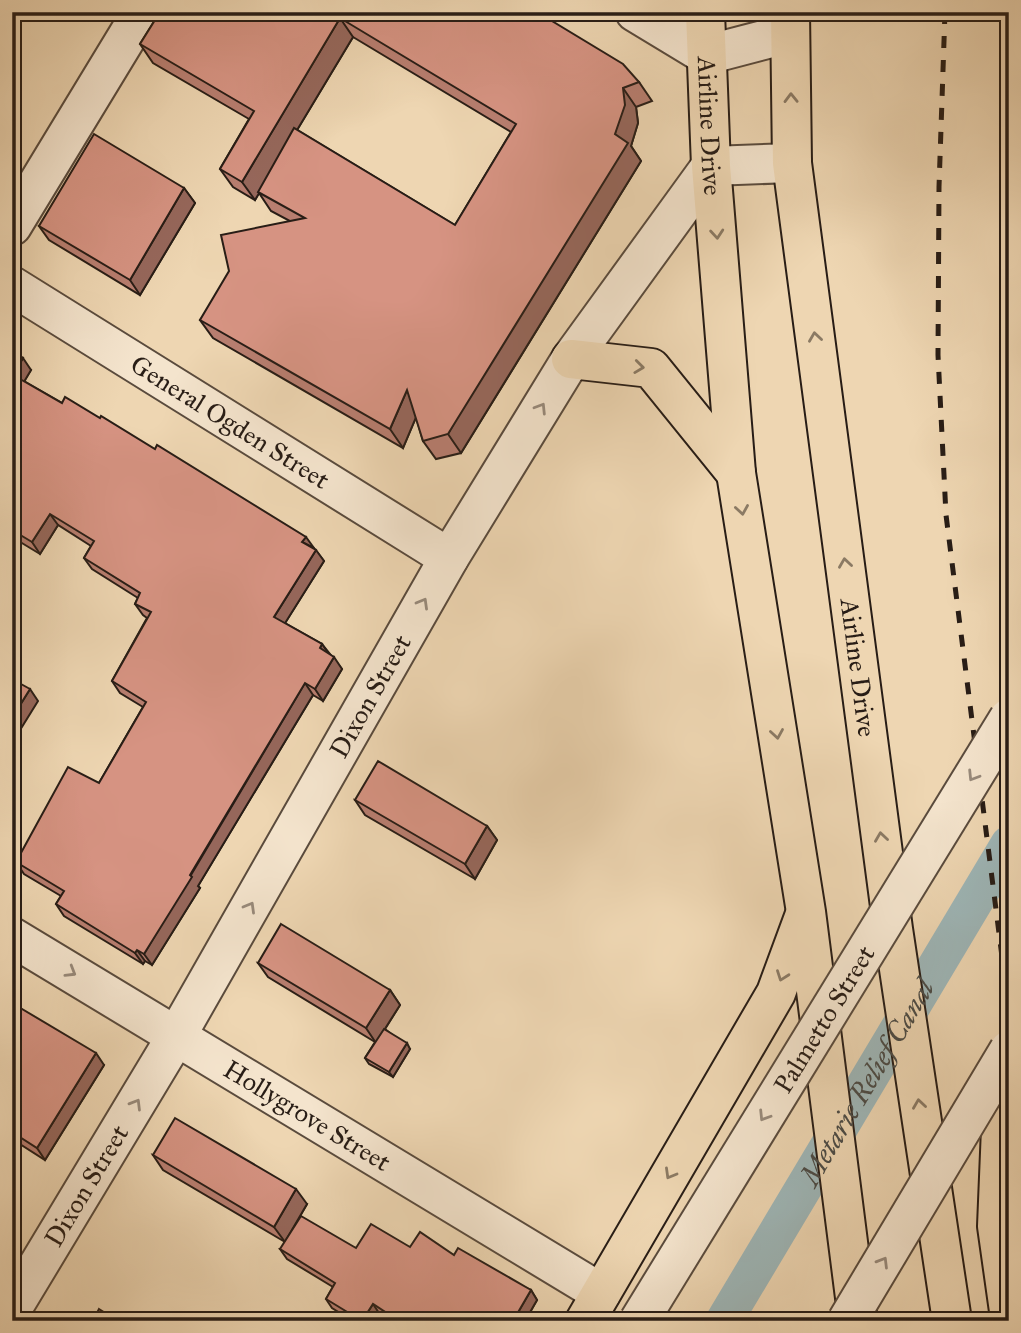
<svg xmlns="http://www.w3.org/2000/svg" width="1021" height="1333" viewBox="0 0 1021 1333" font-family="'IM FELL Great Primer',serif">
<rect width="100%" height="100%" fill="#eed6b2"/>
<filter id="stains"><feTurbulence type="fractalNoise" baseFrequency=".00286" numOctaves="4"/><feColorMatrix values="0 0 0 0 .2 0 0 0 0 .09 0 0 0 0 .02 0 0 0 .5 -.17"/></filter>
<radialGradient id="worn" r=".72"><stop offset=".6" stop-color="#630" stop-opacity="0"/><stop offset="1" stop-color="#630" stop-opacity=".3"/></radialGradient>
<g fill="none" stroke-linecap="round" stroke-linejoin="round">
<!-- canal -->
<path stroke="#9eb6b7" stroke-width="37" id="s1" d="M724,1321L1009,844"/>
<defs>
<g id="minor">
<polyline points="635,12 706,55 790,33"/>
<polyline points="12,226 142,12"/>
<path id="s2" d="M12,286L449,558"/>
<path id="s3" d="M12,937L601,1293"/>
<path id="s4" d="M12,1309L177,1035L449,558L571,359L711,166L792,163"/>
</g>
<g id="highway">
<path id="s5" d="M705,12L711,166L736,473L806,912L858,1321"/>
<path id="s6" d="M790,12L792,163L893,929L952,1321"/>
<polyline points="571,359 651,368 736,473"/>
<polyline points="1009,1099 1001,1128 997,1226 1009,1311"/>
<polyline points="585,1321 776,993 804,917"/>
</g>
</defs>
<!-- minor casing -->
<use href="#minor" stroke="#5a4b3d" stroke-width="42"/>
<!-- highway casing -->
<use href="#highway" stroke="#281d16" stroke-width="42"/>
<!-- minor -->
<use href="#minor" stroke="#f4e4cd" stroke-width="38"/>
<!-- highway -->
<use href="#highway" stroke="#eed6b2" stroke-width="38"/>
<!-- rail -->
<polyline stroke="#281d16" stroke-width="5" stroke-dasharray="12 12" stroke-linecap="butt" points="945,12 939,187 938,355 946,515 1009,1012"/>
<defs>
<g id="minor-bridge">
<path id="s7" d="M639,1321L1009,718"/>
<polyline points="847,1321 1009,1050"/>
</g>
</defs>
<!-- minor-bridge casing -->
<use href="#minor-bridge" stroke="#5a4b3d" stroke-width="42" stroke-linecap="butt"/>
<!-- minor-bridge -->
<use href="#minor-bridge" stroke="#f4e4cd" stroke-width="38"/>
</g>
<!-- wall -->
<g fill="#b87e70" stroke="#281d16" stroke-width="2" fill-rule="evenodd">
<path d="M160,12H537L639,82L652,101L636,107L638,123L631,146L641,161L461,453L436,459L423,441L416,417L403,448L213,338L200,320L290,221L271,211L259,193L255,200L233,187L220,169L249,119L153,63L140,44ZM353,37L511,132L455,225L297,130Z"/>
<polygon points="184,188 195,203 140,295 49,240 39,226"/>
<polygon points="12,352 31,370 24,381 314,548 324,561 285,623 322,644 342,669 323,701 313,695 198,886 200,888 152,965 145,961 143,964 64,916 56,904 61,896 24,874 16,862 99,783 143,707 120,693 112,681 147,618 143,615 135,604 138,598 92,569 84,558 91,546 58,525 40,554 12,537"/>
<polygon points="355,800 487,826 497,840 475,879 365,815"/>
<polygon points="258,963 390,990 400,1005 385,1029 410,1049 393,1077 369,1064 365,1058 375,1042 268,977"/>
<polygon points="12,1003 104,1065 45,1160 12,1139"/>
<polygon points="153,1155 307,1204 285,1242 163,1170"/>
<polygon points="410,1247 454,1255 531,1290 537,1300 525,1321 391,1321 379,1313 375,1321 353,1321 332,1308 326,1299 333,1287 287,1259 280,1249"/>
</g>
<!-- shaded-wall -->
<g fill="#96675b" stroke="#281d16" stroke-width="2">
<polygon points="340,18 353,37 255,200 242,182"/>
<polygon points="623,88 636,107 638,123 631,146 641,161 461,453 448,434 615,134"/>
<polygon points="184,188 195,203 140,295 130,280"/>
<polygon points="23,358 31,370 21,387 13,375"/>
<polygon points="407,390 420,408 403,448 390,429"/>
<polygon points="50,514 58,525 40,554 32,542"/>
<polygon points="306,537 314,548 302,542"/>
<polygon points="316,550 324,561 282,628 274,617"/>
<polygon points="322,644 330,656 320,648"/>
<polygon points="334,657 342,669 323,701 315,689"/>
<polygon points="305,683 313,695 198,886 200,888 152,965 144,954"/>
<polygon points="30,689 38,701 12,743 12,718"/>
<polygon points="487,826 497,840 475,879 465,864"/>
<polygon points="137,950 145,961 143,964 135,953"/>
<polygon points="390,990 400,1005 376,1043 366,1028"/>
<polygon points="407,1043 410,1049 393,1077 389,1072"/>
<polygon points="96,1053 104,1065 45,1160 37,1148"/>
<polygon points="296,1189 307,1204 285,1242 274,1227"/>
<polygon points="531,1290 537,1300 525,1321 513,1321"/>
<polygon points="373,1304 379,1313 375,1321 362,1321"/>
</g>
<!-- building -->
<g fill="#d69382" stroke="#281d16" stroke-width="2">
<polygon points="160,12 537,12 623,64 639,82 623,88 625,105 615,134 628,143 448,434 423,441 407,390 390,429 200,320 229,271 221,235 305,218 258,192 294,128 455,225 516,124 340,18 242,182 220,169 254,111 140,44"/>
<polygon points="94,134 184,188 130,280 39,226"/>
<polygon points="12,352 23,358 13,375 62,403 65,397 100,418 101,416 155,449 157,445 306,537 302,542 316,550 274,617 322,644 320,648 334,657 315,689 305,683 190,875 192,877 144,954 137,950 135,953 56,904 64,891 16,862 68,767 99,783 146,702 112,681 151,612 135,604 140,593 84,558 94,541 50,514 32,542 12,530"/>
<polygon points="12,679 30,689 12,718"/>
<polygon points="378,761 487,826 465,864 355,800"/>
<polygon points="281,924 390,990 366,1028 258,963"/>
<polygon points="12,1003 96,1053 37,1148 12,1132"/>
<polygon points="384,1029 407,1043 389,1072 365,1058"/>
<polygon points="175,1118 296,1189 274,1227 153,1155"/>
<polygon points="301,1216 356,1248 371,1224 410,1247 420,1232 454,1255 458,1248 531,1290 513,1321 399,1321 373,1304 362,1321 326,1299 335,1283 280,1249"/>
<polygon points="99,1309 118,1321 93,1321"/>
</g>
<!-- one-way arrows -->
<defs><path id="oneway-chevron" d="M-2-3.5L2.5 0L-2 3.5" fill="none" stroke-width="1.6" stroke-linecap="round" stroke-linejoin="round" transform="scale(1.75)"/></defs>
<g stroke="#8b7a64">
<use href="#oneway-chevron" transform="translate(791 98) rotate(-91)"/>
<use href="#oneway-chevron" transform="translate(717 234) rotate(85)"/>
<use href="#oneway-chevron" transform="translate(815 337) rotate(-98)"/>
<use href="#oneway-chevron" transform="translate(639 367) rotate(7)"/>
<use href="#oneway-chevron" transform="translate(742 510) rotate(81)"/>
<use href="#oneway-chevron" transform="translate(845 563) rotate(-98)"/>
<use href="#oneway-chevron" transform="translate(777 734) rotate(81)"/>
<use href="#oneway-chevron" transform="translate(881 837) rotate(-98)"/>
<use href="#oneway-chevron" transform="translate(782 976) rotate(110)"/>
<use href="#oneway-chevron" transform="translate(919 1104) rotate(-98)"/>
<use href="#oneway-chevron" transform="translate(670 1174) rotate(120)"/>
</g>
<g stroke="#988a7b">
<use href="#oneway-chevron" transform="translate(541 408) rotate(-58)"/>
<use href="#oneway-chevron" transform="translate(423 603) rotate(-60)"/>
<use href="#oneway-chevron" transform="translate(973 776) rotate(122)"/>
<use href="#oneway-chevron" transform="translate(250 907) rotate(-60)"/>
<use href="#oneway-chevron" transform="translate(71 972) rotate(31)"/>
<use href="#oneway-chevron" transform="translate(136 1104) rotate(-59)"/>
<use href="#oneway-chevron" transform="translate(764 1116) rotate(122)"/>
<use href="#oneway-chevron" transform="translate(883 1262) rotate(-59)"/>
</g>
<g text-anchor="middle" stroke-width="5" stroke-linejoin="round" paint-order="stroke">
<!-- street labels -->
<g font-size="26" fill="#281d16" stroke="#f4e4cd">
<text dy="9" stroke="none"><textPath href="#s5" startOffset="114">Airline Drive</textPath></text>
<text dy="9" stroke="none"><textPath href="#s2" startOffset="257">General Ogden Street</textPath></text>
<text dy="9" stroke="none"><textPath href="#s6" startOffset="660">Airline Drive</textPath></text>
<text dy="9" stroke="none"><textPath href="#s4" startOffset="710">Dixon Street</textPath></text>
<text dy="9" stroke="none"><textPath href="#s7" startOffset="354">Palmetto Street</textPath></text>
<text dy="9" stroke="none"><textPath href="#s3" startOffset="345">Hollygrove Street</textPath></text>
<text dy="9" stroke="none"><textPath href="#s4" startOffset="144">Dixon Street</textPath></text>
</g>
<!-- water labels -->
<g font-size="28" font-style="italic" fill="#4b4b46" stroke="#f4e4cd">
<text dy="10" stroke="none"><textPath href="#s1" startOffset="278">Metarie Relief Canal</textPath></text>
</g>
</g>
<!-- margin -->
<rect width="1021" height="1333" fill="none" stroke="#eed6b2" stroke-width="42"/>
<rect x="14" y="14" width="993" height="1305" fill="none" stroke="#281d16" stroke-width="3.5"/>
<rect x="21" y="21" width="979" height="1291" fill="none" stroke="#281d16" stroke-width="2"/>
<rect width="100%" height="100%" filter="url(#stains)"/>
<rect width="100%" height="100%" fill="url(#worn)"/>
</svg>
